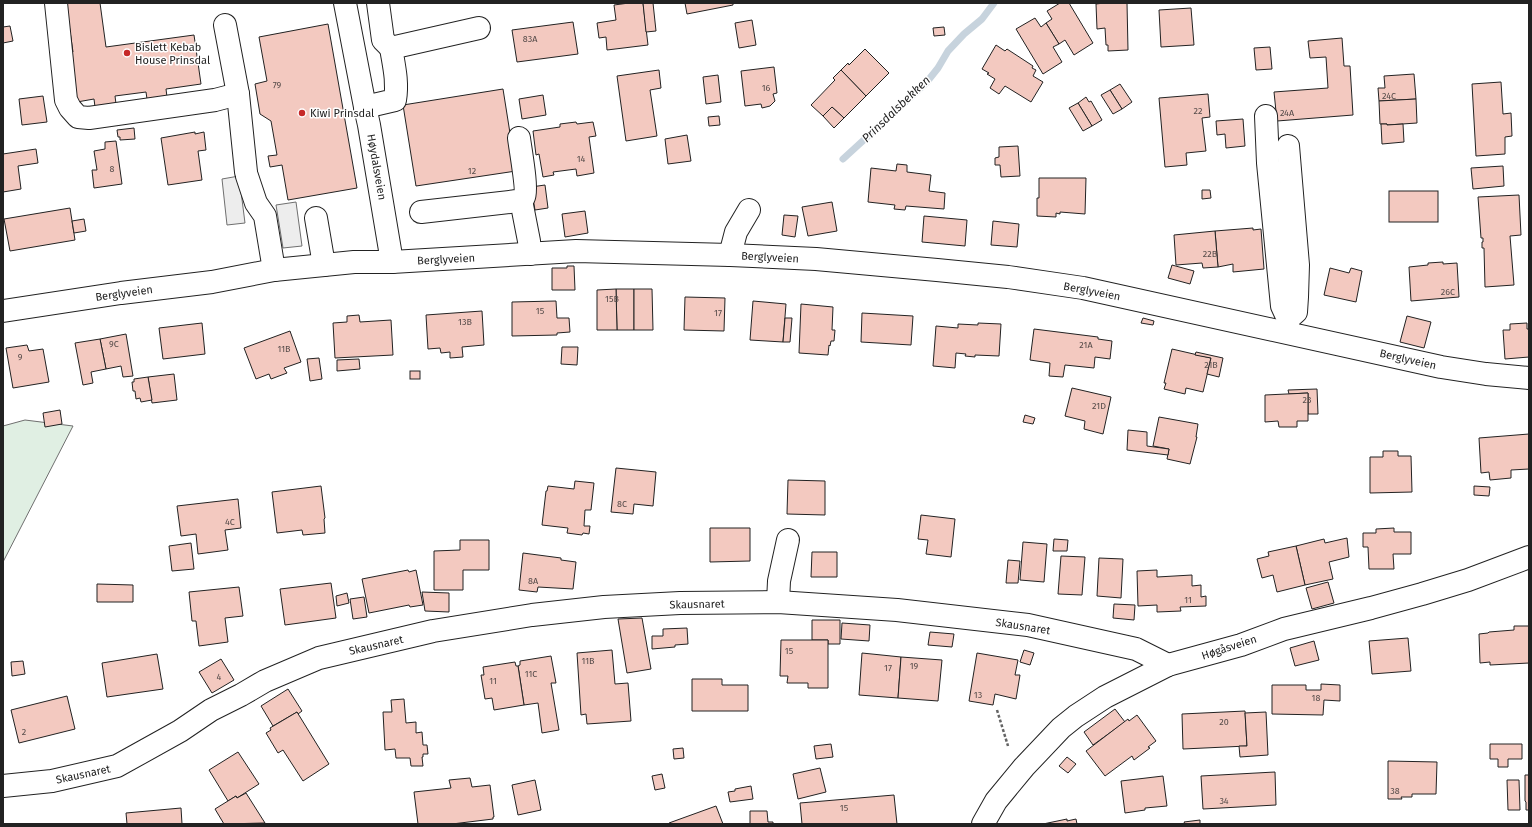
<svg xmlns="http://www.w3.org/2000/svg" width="1532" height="827" viewBox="0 0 1532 827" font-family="'Fira Sans',sans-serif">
<rect width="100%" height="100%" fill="#fff"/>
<!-- green -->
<polygon fill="#e0efe3" stroke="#6f6f6f" points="25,420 73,426 3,562 3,426"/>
<!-- parking -->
<g fill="#ededed" stroke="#6f6f6f">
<polygon points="239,176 245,223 227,225 222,179"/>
<polygon points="296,202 302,246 283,248 276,205"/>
</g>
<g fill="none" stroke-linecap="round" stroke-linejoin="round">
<!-- stream -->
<polyline stroke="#c7d3dd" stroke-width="7" points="843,159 926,83 938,68 948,51 964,34 982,19 994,3"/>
</g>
<!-- building -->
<g fill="#f3c9c0" stroke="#222">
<polygon points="66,3 100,3 106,47 194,35 201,84 166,89 167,97 147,99 146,92 115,96 116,104 95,107 94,99 77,102 70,52 73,52"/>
<polygon points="629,3 643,3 648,45 607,50 606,37 599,38 597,23 616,20 614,5"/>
<polygon points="643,3 653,3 656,31 646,32"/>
<polygon points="685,3 733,3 733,5 687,14"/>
<polygon points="1060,3 1069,3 1093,43 1074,55 1065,40 1059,44 1046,23 1052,19 1047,11"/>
<polygon points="1104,3 1127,3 1128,50 1108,51 1108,45 1106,45 1105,28 1097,29 1096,4"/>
<polygon points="1191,8 1194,45 1161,47 1159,10"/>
<polygon points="1035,18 1041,27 1046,23 1059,44 1053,47 1062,62 1043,74 1016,29"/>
<polygon points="752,20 756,45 739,48 735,23"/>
<polygon points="573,22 578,54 517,62 512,30"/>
<polygon points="328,24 357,188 288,200 282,165 270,167 268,156 277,155 271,121 260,114 255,84 267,81 259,37"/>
<polygon points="10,26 13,41 3,43 3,27"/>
<polygon points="944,27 945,35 934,36 933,28"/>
<polygon points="1342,38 1344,66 1350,66 1353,115 1277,121 1274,92 1328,88 1326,57 1310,58 1308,41"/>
<polygon points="996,45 1005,51 1007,49 1033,66 1032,68 1036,70 1033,76 1043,82 1031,102 1005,86 999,94 990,88 995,79 987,74 989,73 982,69"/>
<polygon points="1270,47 1272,69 1256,70 1254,48"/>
<polygon points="865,49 889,73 866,96 841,70 848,63 849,65"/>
<polygon points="774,67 777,93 773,94 775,101 770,106 762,108 761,104 745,106 741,71"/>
<polygon points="659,70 661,88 650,90 657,136 626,141 617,76"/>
<polygon points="841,70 866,96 844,118 832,107 823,116 811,105 835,80 833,78"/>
<polygon points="1414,74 1416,99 1379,101 1378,88 1385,88 1384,76"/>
<polygon points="718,75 721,102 706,104 703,77"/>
<polygon points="1501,82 1503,114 1511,113 1512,136 1505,137 1505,154 1476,156 1472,84"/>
<polygon points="1120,84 1132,102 1122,109 1110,90"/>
<polygon points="503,89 516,171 416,186 403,105"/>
<polygon points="1110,90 1122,109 1113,114 1101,95"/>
<polygon points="1208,94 1210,117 1202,118 1206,151 1186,153 1187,165 1165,167 1159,98"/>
<polygon points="543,95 546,115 522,119 519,99"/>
<polygon points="43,96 47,122 22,125 19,99"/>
<polygon points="1086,97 1089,102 1091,101 1102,120 1092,126 1078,103"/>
<polygon points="1416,99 1417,123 1387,125 1387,124 1380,124 1379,101"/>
<polygon points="1078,103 1092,126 1083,131 1069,108"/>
<polygon points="832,107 844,118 834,128 823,116"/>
<polygon points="719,116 720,125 709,126 708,117"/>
<polygon points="1243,119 1245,146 1226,148 1225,134 1217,135 1216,121"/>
<polygon points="576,122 577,124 593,122 596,136 589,137 594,173 577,176 576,169 553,172 554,175 543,177 539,154 536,155 533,131 560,127 560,124"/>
<polygon points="1381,124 1387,124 1387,125 1403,124 1404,142 1382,144"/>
<polygon points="134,128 135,139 120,140 120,137 118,137 117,130"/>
<polygon points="195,132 195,134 204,132 206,150 198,151 202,180 168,185 161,138"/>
<polygon points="687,135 691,161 668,164 665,139"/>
<polygon points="116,141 122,184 94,188 92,170 97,170 94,151 105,149 105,142"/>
<polygon points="1018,146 1020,176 1001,177 1000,165 995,165 995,158 999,157 999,147"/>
<polygon points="36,149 38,163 18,166 21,189 3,192 3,154"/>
<polygon points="897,164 907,165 907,172 931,175 929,191 945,193 944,209 906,206 905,210 894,209 895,205 868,202 871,168 896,171"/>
<polygon points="1503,166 1504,186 1473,189 1471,168"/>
<polygon points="1039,178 1086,178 1085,214 1060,212 1060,214 1056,213 1056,217 1037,216 1037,198 1039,198"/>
<polygon points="545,185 548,208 535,210 531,187"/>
<polygon points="1202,190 1210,190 1211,198 1202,199"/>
<rect x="1389" y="191" width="49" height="31"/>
<polygon points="1519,195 1521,235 1510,236 1514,285 1485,287 1484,248 1482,248 1482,242 1483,242 1483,238 1481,238 1478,197"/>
<polygon points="832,202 837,231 808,236 802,207"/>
<polygon points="70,208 75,240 10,251 4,219"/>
<polygon points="585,211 588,233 565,237 562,214"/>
<polygon points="784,215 798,216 795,237 782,235"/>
<polygon points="924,216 967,220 965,246 922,242"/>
<polygon points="84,219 86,231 74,233 72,221"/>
<polygon points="993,221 1019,224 1017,247 991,245"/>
<polygon points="1253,228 1253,230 1261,229 1264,269 1233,272 1233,264 1218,267 1215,231"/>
<polygon points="1215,231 1218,267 1203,268 1202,263 1176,265 1174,235"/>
<polygon points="1443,262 1443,264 1457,263 1459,297 1411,301 1409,267 1428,265 1428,263"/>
<polygon points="1172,265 1194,271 1190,284 1168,278"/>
<polygon points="567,266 574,266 575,290 552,290 552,268 567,268"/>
<polygon points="1330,268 1349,273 1351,268 1362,271 1356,302 1324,295"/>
<polygon points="616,289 634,289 634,330 617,330"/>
<polygon points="616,289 617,330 597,330 597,290"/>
<polygon points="634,289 652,289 653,330 634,330"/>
<polygon points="685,297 725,298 724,331 684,330"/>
<polygon points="556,301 557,318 569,318 570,332 557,333 557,335 512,336 512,302"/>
<polygon points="753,301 786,304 783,342 750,340"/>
<polygon points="801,304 833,307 832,330 835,330 834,341 831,341 830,346 829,345 828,355 799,353"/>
<polygon points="482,311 484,345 462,347 463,357 450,358 450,352 441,353 440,348 428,349 426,315"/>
<polygon points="862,313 913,316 911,345 861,342"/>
<polygon points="359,315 360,322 391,320 393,355 335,358 333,323 347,322 347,316"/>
<polygon points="1407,316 1431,322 1424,348 1400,342"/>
<polygon points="785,318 792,318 790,342 783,342"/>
<polygon points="1143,318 1154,321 1153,325 1141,323"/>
<polygon points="202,323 205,354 163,359 159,328"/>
<polygon points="978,323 1001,324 999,356 975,355 975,357 965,356 966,354 956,353 955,368 933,366 936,326 958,328 958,324 978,325"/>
<polygon points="1527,323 1527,329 1529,329 1529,357 1505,359 1503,330 1510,330 1510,324"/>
<polygon points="1034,329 1098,337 1098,339 1112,341 1110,359 1095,357 1094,368 1065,365 1063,377 1049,376 1050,363 1030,360"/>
<polygon points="290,331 301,362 284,368 287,373 271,379 269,374 256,379 244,348"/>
<polygon points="126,334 133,376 123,377 121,366 106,369 100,339"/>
<polygon points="100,339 106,369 91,372 93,383 83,385 75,343"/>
<polygon points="27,345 29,351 43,349 49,382 13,388 6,348"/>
<polygon points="562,347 578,347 577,365 561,364"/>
<polygon points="1172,349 1211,358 1203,392 1186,388 1185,394 1164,389 1166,383 1164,383"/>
<polygon points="1196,352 1223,358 1219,377 1207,374 1211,358 1195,355"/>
<polygon points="319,358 322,379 310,381 307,359"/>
<polygon points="359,359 360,369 337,371 337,360"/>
<rect x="410" y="371" width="10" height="8"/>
<polygon points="174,374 177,400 152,403 148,377"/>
<polygon points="148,377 152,400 141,402 140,398 136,399 135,391 133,391 132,382 134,382 134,379"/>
<polygon points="1072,388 1111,397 1103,434 1084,429 1085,421 1065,416"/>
<polygon points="1317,389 1318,414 1308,414 1308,393 1289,394 1288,390"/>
<polygon points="1308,393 1308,421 1297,421 1297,427 1279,427 1278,421 1265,422 1265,395"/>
<polygon points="60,410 62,424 45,427 43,413"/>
<polygon points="1025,415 1035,418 1033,424 1023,422"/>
<polygon points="1159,417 1198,424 1196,437 1197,437 1190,464 1167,459 1169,449 1153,446"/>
<polygon points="1128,430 1147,432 1147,446 1169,449 1168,455 1127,450"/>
<polygon points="1529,434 1529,469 1511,470 1511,478 1490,480 1489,472 1481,473 1479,438"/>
<polygon points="1383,451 1398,451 1398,456 1411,456 1412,492 1370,493 1370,457 1383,457"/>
<polygon points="616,468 656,472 653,506 634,504 633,514 611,512"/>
<polygon points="788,480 825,481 825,515 787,514"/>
<polygon points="575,481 594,483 591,510 585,510 584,526 590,526 589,534 583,533 582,535 567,533 568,528 542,525 546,491 547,491 548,486 574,489"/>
<polygon points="321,486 325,518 324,519 325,533 303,535 302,530 277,533 272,492"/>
<polygon points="1474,486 1490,487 1489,496 1474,495"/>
<polygon points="238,499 241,528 225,530 228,550 198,554 196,534 181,536 177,506"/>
<polygon points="921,515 955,519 951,557 926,554 928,540 918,539"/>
<polygon points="710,528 750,528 750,561 710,562"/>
<polygon points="1394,528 1394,532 1411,532 1411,554 1393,554 1394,569 1369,569 1368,547 1363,547 1363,533 1376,533 1376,529"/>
<polygon points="1347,538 1349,557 1329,562 1333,579 1305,585 1296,546 1324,539 1325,543"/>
<polygon points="1054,539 1068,540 1067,551 1053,551"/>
<polygon points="460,540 489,540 489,570 463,570 463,590 434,590 434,551 460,550"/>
<polygon points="1023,542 1047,544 1044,582 1020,580"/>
<polygon points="191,543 194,569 172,571 169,546"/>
<polygon points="1296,546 1305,585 1277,592 1273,575 1262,578 1257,559 1269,556 1268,552"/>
<polygon points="812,552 837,552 837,577 811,577"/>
<polygon points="523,553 561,558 561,560 576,562 573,589 538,587 537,592 519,590"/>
<polygon points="1061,556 1085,557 1082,595 1058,594"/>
<polygon points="1099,558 1123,559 1121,598 1097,596"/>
<polygon points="1008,560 1020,561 1018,583 1006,583"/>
<polygon points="408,570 409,572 416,570 423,605 410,607 409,605 369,613 362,579"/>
<polygon points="1157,570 1157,577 1192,575 1192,586 1201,585 1201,597 1206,596 1206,606 1180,607 1181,611 1157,612 1157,605 1138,606 1137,571"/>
<polygon points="1328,582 1334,603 1312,609 1306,588"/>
<polygon points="331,583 336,618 285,625 280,589"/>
<polygon points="97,584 133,585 133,602 97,602"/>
<polygon points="239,587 243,616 225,618 228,642 199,646 196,621 192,621 189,592"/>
<polygon points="422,592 449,593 449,612 425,611"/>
<polygon points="347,593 349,603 337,606 336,596"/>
<polygon points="364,597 367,617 353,619 350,599"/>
<polygon points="1114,604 1135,605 1134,620 1113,618"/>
<polygon points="642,618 651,669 627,673 618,619"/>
<polygon points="812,620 840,620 840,644 828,644 828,640 812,640"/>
<polygon points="842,623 870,625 869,641 841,639"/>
<polygon points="1514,626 1529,626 1529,663 1490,665 1490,662 1480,663 1479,634 1488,633 1489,632 1514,630"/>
<polygon points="687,628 688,644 675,645 675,647 652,649 652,636 663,636 663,629"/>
<polygon points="930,632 954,634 952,647 928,645"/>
<polygon points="1408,638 1411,671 1372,674 1369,641"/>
<polygon points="781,640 828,640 828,688 808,688 808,683 787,683 788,676 780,676"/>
<polygon points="1314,641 1319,660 1295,666 1290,648"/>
<polygon points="612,650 615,684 628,683 631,721 587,724 586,714 581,715 577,653"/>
<polygon points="1024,650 1034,653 1030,665 1020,662"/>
<polygon points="862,653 901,657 898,698 859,695"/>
<polygon points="977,653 1018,660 1015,675 1020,675 1016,699 995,694 993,705 969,701"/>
<polygon points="157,654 163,689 107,697 102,663"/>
<polygon points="551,656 556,683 551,683 559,730 542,733 538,703 524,705 518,666 520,665 520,661"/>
<polygon points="901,657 942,660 938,701 898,698"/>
<polygon points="221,659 234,680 212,693 199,672"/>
<polygon points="23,661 25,674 12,676 11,662"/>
<polygon points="515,662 516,666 518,666 524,705 494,710 492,698 485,699 481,675 484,675 483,667"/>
<polygon points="692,679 722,679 722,685 748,685 748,711 692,711"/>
<polygon points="1321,684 1340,685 1340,701 1324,700 1323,715 1272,714 1272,685 1306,685 1306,690 1321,690"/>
<polygon points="288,689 302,711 298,714 297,712 273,726 261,706"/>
<polygon points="67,696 75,729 19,743 11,710"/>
<polygon points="404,699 406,723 416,722 416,733 422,732 423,745 427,745 428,754 423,754 423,757 422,757 423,766 411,766 410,758 396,758 395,749 385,750 383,712 392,712 391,700"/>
<polygon points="1115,709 1125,722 1093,745 1084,732"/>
<polygon points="1245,711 1247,746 1183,749 1182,714"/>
<polygon points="297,712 329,764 303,781 283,750 278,753 266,733 271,730 270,728"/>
<polygon points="1266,712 1268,755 1240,757 1239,746 1247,746 1245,713"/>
<polygon points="1137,715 1156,741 1148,747 1150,748 1134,760 1132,756 1105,776 1086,751 1128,719 1129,721"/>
<polygon points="831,744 833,757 816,759 814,746"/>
<polygon points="1490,744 1522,744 1522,759 1508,759 1508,767 1498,767 1498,759 1490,759"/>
<polygon points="683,748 684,758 674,759 673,749"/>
<polygon points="238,752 259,784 237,798 236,796 228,801 209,770"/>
<polygon points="1067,757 1076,764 1068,773 1059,766"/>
<polygon points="1388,761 1437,762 1436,794 1412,794 1412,797 1401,797 1402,799 1388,799"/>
<polygon points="1529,767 1529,810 1526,810 1526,802 1525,801 1525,775 1529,775"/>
<polygon points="820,768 826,792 798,799 793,774"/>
<polygon points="1275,772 1276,805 1203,809 1201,776"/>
<polygon points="662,774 665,788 655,790 652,776"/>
<polygon points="1163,776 1167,806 1145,808 1145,810 1125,813 1121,781"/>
<polygon points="470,778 472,787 490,785 494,817 493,817 493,819 452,824 418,824 414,792 451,788 449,780"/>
<polygon points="535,780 541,810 518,815 512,785"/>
<polygon points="1507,780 1519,780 1520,810 1508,810"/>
<polygon points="751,786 753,799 730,802 728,792 735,791 735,789"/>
<polygon points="246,793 265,823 224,824 215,809 236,796 237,798"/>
<polygon points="894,795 897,824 802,824 800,803"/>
<polygon points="716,806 723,824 670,824 669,823"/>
<polygon points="181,808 182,824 127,824 126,813"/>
<polygon points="750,811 767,811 768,822 773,822 773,824 750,824"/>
<polygon points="1067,819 1067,821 1076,819 1077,824 1043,824"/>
<polygon points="1200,820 1200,824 1185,824 1184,822"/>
</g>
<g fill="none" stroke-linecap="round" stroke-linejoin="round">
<defs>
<g id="minor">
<polyline points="56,3 66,100 70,108 78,117 89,118 215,100 238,94"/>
<polyline points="345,3 365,107 369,125 392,262"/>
<polyline points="378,3 383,40 391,48"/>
<polyline points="225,25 238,94 246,172"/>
<path d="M365,107L395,100C398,82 394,66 391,48L479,28"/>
<polyline points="1266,116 1268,163 1282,306 1288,319 1288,332"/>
<polyline points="1288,146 1298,265 1297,297 1296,312 1288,319"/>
<polyline points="247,176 256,203 265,216 274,270"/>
<polyline points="521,200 529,241 530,254"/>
<path d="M421,212L510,202C515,201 522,201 524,197C528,190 520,147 519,138"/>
<polyline points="316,218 324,265"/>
<polyline points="730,255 736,232 749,210"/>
<polyline points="3,311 121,293 212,282 274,270 354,262 392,262 576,251 730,255 816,259 937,270 1008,277 1083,288 1441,367 1486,374 1529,378"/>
<polyline points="778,602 779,581 788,540"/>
<polyline points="3,786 52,781 117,766 180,731 211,710 241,695 265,681 319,658 433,631 532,615 604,607 680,603 778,602 897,610 1028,625 1136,649 1168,665"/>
<polyline points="983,824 996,801 1024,767 1061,728 1076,716 1105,697 1168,665 1241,645 1284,629 1371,608 1422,594 1468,580 1529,557"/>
</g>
</defs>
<!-- minor casing -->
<use href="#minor" stroke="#222" stroke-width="24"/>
<!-- path -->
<polyline stroke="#646464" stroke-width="2.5" stroke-dasharray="3 2" stroke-linecap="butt" points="997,710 1008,746"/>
<!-- minor -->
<use href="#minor" stroke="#fff" stroke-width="22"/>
</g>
<!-- markers -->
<g fill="#c62828" stroke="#fff" stroke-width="1.5">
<circle cx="127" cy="53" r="4"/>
<circle cx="302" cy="113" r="4"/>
</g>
<g text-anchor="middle" stroke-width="3" stroke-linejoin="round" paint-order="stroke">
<!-- number labels -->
<g font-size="9" fill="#564c4a">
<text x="530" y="42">83A</text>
<text x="277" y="88">79</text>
<text x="766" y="91">16</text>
<text x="1389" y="99">24C</text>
<text x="1198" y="114">22</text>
<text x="1287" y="116">24A</text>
<text x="581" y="162">14</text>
<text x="112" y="172">8</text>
<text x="472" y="174">12</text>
<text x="1210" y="257">22B</text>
<text x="1448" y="295">26C</text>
<text x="612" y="302">15B</text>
<text x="540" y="314">15</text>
<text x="718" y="316">17</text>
<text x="465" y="325">13B</text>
<text x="114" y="347">9C</text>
<text x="1086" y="348">21A</text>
<text x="284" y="352">11B</text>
<text x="20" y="360">9</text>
<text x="1211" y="368">21B</text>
<text x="1307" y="403">23</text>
<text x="1099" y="409">21D</text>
<text x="622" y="507">8C</text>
<text x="230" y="525">4C</text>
<text x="533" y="584">8A</text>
<text x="1188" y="603">11</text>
<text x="789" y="654">15</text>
<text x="588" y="664">11B</text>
<text x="914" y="669">19</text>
<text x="888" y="671">17</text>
<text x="531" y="677">11C</text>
<text x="219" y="680">4</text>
<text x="493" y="684">11</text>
<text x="978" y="698">13</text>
<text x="1316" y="701">18</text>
<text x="1224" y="725">20</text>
<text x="24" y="735">2</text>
<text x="1395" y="794">38</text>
<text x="1224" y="804">34</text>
<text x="844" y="811">15</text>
</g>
<!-- poi labels -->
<g font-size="11" fill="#222" stroke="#fff" text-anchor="start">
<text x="135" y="51">Bislett Kebab<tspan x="135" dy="13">House Prinsdal</tspan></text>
<text x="310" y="117">Kiwi Prinsdal</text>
</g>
<!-- street labels -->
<g font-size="11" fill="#222" stroke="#fff">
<text transform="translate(377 167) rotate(80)" y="4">Høydalsveien</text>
<text transform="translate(770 257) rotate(3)" y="4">Berglyveien</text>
<text transform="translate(446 259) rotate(-3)" y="4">Berglyveien</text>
<text transform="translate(1092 291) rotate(11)" y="4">Berglyveien</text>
<text transform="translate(124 293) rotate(-8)" y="4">Berglyveien</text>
<text transform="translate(1408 359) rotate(13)" y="4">Berglyveien</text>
<text transform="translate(697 604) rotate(-1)" y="4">Skausnaret</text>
<text transform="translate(1023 626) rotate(9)" y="4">Skausnaret</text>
<text transform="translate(376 645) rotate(-13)" y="4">Skausnaret</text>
<text transform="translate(1229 647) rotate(-18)" y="4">Høgåsveien</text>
<text transform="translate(83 774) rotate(-12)" y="4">Skausnaret</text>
</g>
<!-- water labels -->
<g font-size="12" font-style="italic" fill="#222" stroke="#fff">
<text transform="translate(896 109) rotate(-44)" y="4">Prinsdalsbekken</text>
</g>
</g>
<!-- border -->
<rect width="1532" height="827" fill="none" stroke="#222222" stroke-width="8"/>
</svg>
